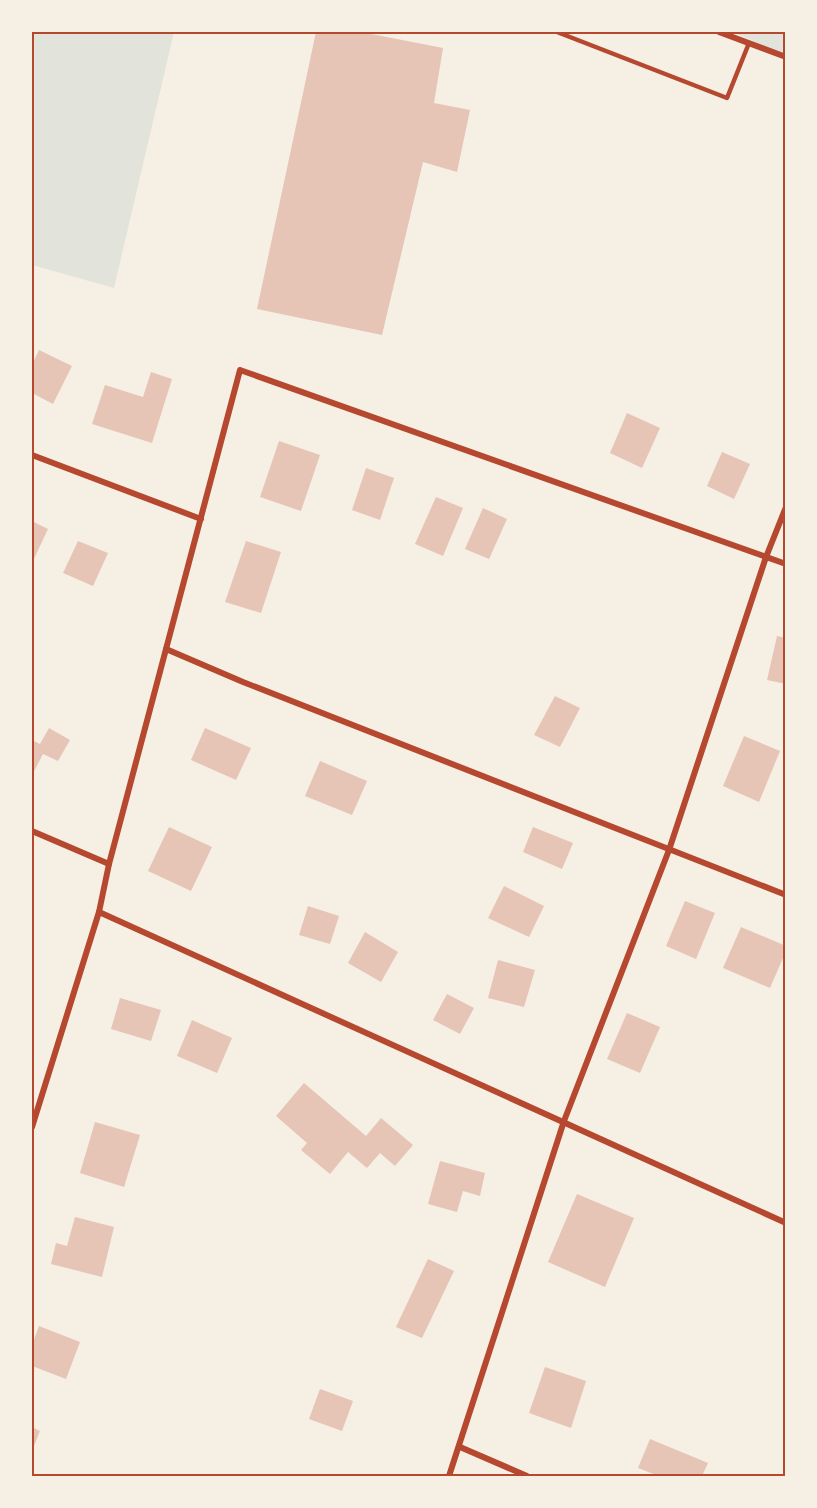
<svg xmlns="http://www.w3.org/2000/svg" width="817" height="1508" viewBox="0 0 817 1508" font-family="'PT Sans',sans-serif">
<rect width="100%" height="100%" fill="#f6efe4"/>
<!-- green -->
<g fill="#e2e4dc">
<polygon points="32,32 174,32 114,288 32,265"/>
<polygon points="732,32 785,32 785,54"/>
</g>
<!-- building -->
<g fill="#e6c5b7">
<polygon points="316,32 361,32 443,48 434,103 470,110 457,172 423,162 382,335 257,309"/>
<polygon points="39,350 72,366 53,404 32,393 32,365"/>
<polygon points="151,372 172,379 152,443 92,424 105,385 143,397"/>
<polygon points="627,413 660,428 642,468 610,453"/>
<polygon points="279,441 320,455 301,511 260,497"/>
<polygon points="722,452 750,464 734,499 707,486"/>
<polygon points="366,468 394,478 380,520 352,510"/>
<polygon points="436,497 463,508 443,556 415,544"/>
<polygon points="483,508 507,519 489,559 465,549"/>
<polygon points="32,521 48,529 32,563"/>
<polygon points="78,541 108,553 93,586 63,573"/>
<polygon points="246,541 281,552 261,613 225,602"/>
<polygon points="777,636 786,638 786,684 767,680"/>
<polygon points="555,696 580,708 560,747 534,735"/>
<polygon points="49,728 70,740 58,761 43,754 32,775 32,740 40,744"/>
<polygon points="205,728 251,748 236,780 191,760"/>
<polygon points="744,736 780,751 759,802 723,786"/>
<polygon points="320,761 367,781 352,815 305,796"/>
<polygon points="169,827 212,847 191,891 148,871"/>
<polygon points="533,827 573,843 562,869 523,852"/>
<polygon points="504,886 544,906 529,937 488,918"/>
<polygon points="685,901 715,913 696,959 666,946"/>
<polygon points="308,906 339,916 330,944 299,935"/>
<polygon points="741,927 786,946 786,951 770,988 723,968"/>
<polygon points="365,932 398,952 381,982 348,963"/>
<polygon points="498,960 535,970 524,1007 488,998"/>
<polygon points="447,994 474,1008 460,1034 433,1020"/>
<polygon points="120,998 161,1010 151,1041 111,1029"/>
<polygon points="627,1013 660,1027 640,1073 607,1059"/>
<polygon points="192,1020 232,1038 217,1073 177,1056"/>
<polygon points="304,1083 366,1136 381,1118 413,1145 395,1166 380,1153 367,1168 348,1152 330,1174 301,1150 307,1143 276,1116"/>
<polygon points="95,1122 140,1135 124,1187 80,1173"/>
<polygon points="440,1161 485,1173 480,1196 463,1191 457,1212 428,1204"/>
<polygon points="577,1194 634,1218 605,1287 548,1262"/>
<polygon points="75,1217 114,1227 102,1277 51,1264 56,1243 67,1246"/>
<polygon points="428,1259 454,1271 422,1338 396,1327"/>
<polygon points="39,1326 80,1342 66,1379 32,1366 32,1345"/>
<polygon points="545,1367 586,1381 571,1428 529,1413"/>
<polygon points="320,1389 353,1401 342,1431 309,1419"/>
<polygon points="32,1427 40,1431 32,1451"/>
<polygon points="650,1439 708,1463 702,1476 659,1476 638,1468"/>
</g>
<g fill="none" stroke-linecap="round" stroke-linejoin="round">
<!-- service -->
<polyline stroke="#b5482f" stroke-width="4.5" points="557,32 727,98 749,43"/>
<!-- minor -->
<g stroke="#b5482f" stroke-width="6">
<polyline points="719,32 786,57"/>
<polyline points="32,455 201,519"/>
<polyline points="166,649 243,682 786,895"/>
<polyline points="32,831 109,864"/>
<polyline points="99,912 786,1223"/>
<polyline points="32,1127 99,912 109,864 240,370 786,564"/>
<polyline points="460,1447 527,1476"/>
<polyline points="449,1476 564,1121 669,850 766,557 786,507"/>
</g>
</g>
<!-- border -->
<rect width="817" height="1508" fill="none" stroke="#f6efe4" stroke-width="66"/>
<rect x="33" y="33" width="751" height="1442" fill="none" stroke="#b5482f" stroke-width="2"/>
</svg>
